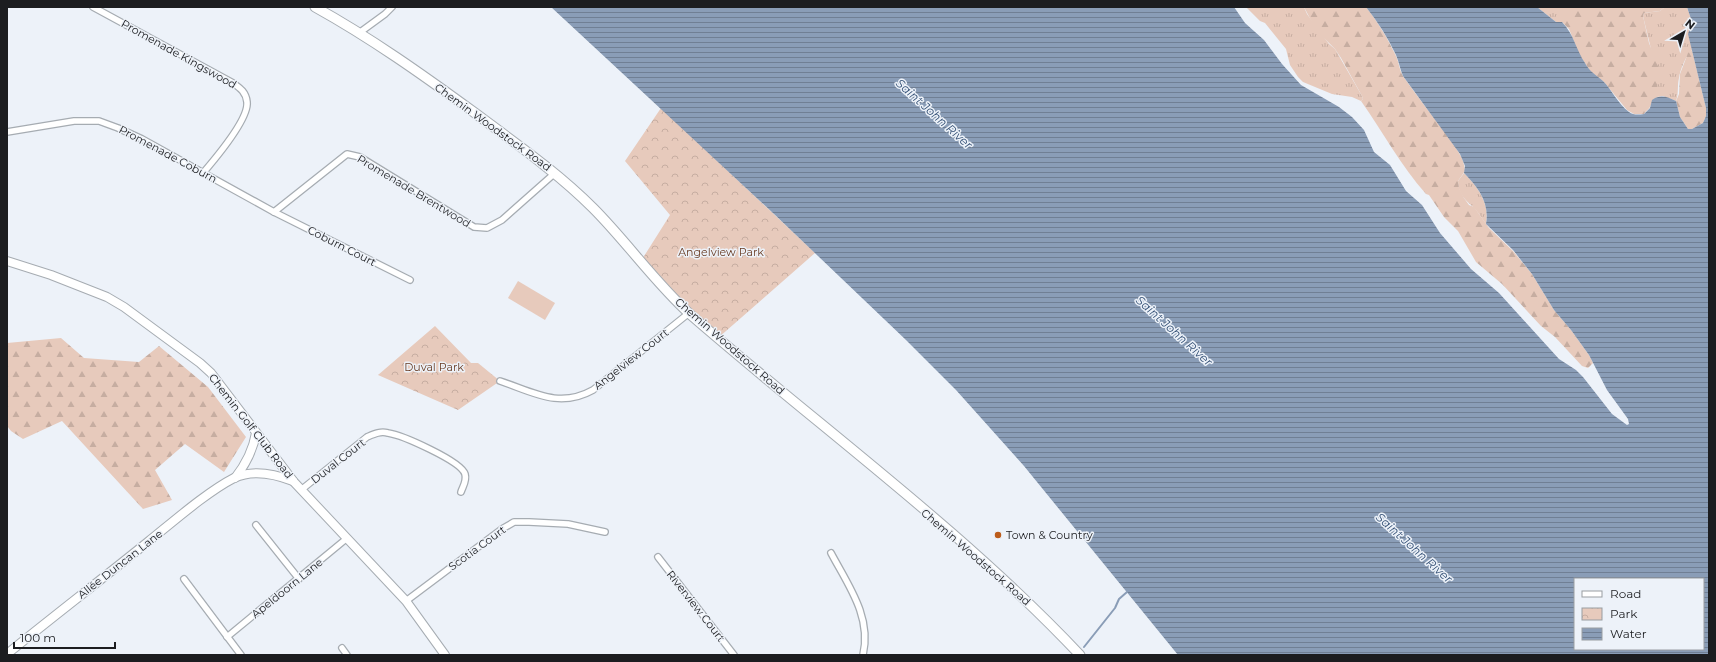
<svg xmlns="http://www.w3.org/2000/svg" width="1716" height="662" viewBox="0 0 1716 662" font-family="Montserrat,sans-serif">
<defs>
<pattern id="grass-tufts" width="24" height="20" patternUnits="userSpaceOnUse"><rect width="24" height="20" fill="#e7cabc"/><path d="M3 7l-1-3M5 7V3M7 7l1-3M15 17l-1-3M17 17v-4M19 17l1-3" fill="none" stroke="#c6ada1"/></pattern>
<pattern id="forest-firs" width="22" height="20" patternUnits="userSpaceOnUse"><rect width="22" height="20" fill="#e7cabc"/><path d="M5 1l3.5 6h-7zM16 11l3.5 6h-7z" fill="#c6ada1"/></pattern>
<pattern id="park-crowns" width="20" height="18" patternUnits="userSpaceOnUse"><rect width="20" height="18" fill="#e7cabc"/><path d="M2 6a3 3 0 1 1 6 0M12 15a3 3 0 1 1 6 0" fill="none" stroke="#c6ada1"/></pattern>
<pattern id="water-rules" width="6" height="5" patternUnits="userSpaceOnUse"><rect width="6" height="5" fill="#8a9db7"/><path d="M0 2.5h6" fill="none" stroke="#707f94"/></pattern>
</defs>
<rect width="100%" height="100%" fill="#edf2f9"/>
<!-- grass -->
<g fill="url(#grass-tufts)">
<polygon points="1246,7 1304,7 1307,14 1329,44 1335,49 1362,96 1363,99 1361,101 1352,97 1332,94 1303,82 1298,77 1290,65 1286,49 1265,23 1260,21"/>
<polygon points="1537,7 1562,7 1562,22 1556,22"/>
<path d="M1665,7H1687L1692,22L1689,31L1692,50C1686,55 1680,70 1679,78C1677,86 1679,93 1676,101L1663,96L1657,97L1651,49L1643,16L1644,13L1660,11Z"/>
<path d="M1464,173C1478,187 1490,204 1486,224C1482,219 1479,213 1474,208C1466,200 1458,195 1458,181Z"/>
</g>
<!-- forest -->
<g fill="url(#forest-firs)">
<path d="M1304,7H1366C1377,21 1387,37 1395,54C1399,61 1399,70 1403,76C1418,98 1434,117 1449,138C1456,149 1464,157 1465,171L1458,181L1459,188L1464,198L1469,205L1474,207L1489,228L1513,251L1532,274L1554,310L1571,330L1589,355L1593,363L1588,368L1582,366L1555,337L1541,326L1502,284L1476,262L1458,231L1444,217L1429,195L1426,194C1401,166 1383,132 1361,101L1363,99L1362,96L1341,58L1335,49L1316,30Z"/>
<path d="M1562,7H1665L1660,11L1644,13L1643,16L1649,43L1658,65L1657,97C1652,100 1652,103 1650,107C1649,109 1645,112 1644,114H1634L1627,110L1604,82L1590,71L1579,54L1569,29L1562,22Z"/>
<polygon points="1692,50 1706,108 1706,116 1703,123 1692,129 1688,129 1680,117 1676,101 1679,94 1680,74 1688,53"/>
<polygon points="61,338 84,358 139,362 159,346 208,387 246,437 224,472 185,444 155,470 172,500 143,509 62,421 23,439 11,431 7,426 7,343"/>
</g>
<!-- park -->
<g fill="url(#park-crowns)">
<polygon points="661,108 815,253 718,338 641,261 670,215 625,161"/>
<polygon points="435,326 471,363 478,363 500,381 458,410 378,375"/>
</g>
<!-- pitch -->
<polygon fill="#e7cabc" points="518,281 555,303 545,320 508,298"/>
<!-- water -->
<path fill="url(#water-rules)" fill-rule="evenodd" d="M551,7H1234L1245,23L1264,40L1282,64L1301,85L1339,107L1352,117L1364,130L1374,152L1390,165L1406,191L1422,205L1440,233L1471,269L1499,293L1559,359L1576,370L1583,377L1612,414L1627,425L1629,424L1628,419L1607,390L1589,355L1571,330L1554,310L1532,274L1513,250L1486,224C1490,203 1478,187 1464,173L1465,166L1460,154L1403,76C1400,69 1399,62 1396,55C1388,38 1378,22 1366,7H1537L1556,22H1562C1574,34 1576,50 1585,63C1589,71 1596,75 1603,81C1612,90 1618,104 1629,112C1633,115 1638,115 1644,114L1650,108L1652,100C1661,94 1667,97 1676,101L1680,117L1688,129H1692L1703,123L1706,116V108L1688,34L1692,22L1687,7H1709V655H1178L1024,466L956,390L906,340L774,214ZM1575,579H1703V649H1575Z"/>
<g fill="none" stroke-linecap="round" stroke-linejoin="round">
<!-- stream -->
<polyline stroke="#8a9db7" stroke-width="2" points="1084,647 1115,608 1119,599 1127,592"/>
<defs>
<g id="street">
<path d="M93,7L233,83C240,88 246,92 247,102C249,119 215,159 203,173"/>
<polyline points="359,33 385,14 392,7"/>
<polyline points="7,132 74,121 99,121 118,128 142,139 274,212 410,280"/>
<polyline points="274,212 347,154 360,157 474,227 487,228 502,220 555,173"/>
<path d="M500,381C533,392 559,409 593,390L689,313"/>
<path d="M301,490L367,437C374,434 380,431 388,433C402,435 461,461 465,474C467,481 463,486 461,492"/>
<polyline points="256,525 299,579"/>
<path d="M831,553C848,585 872,617 863,655"/>
<polyline points="658,557 734,655"/>
<polyline points="184,579 241,655"/>
<polyline points="406,601 502,529 514,522 529,522 568,524 605,532"/>
<polyline points="227,637 346,539"/>
<polyline points="342,648 347,655"/>
</g>
<g id="secondary">
<polyline points="7,261 51,275 107,297 124,307 200,363 211,373 294,482 406,601 445,655"/>
<path d="M235,478C246,464 253,451 256,433"/>
<path d="M7,654C54,616 102,579 149,541C174,521 207,492 234,478C253,469 275,474 293,481"/>
</g>
<path id="primary" d="M315,7C371,38 423,75 475,113C515,143 557,172 593,208C627,242 656,284 692,316C821,428 962,530 1080,655"/>
</defs>
<!-- street casing -->
<use href="#street" stroke="#a6acb2" stroke-width="8"/>
<!-- secondary casing -->
<use href="#secondary" stroke="#a6acb2" stroke-width="10"/>
<!-- primary casing -->
<use href="#primary" stroke="#a6acb2" stroke-width="11"/>
<!-- street -->
<use href="#street" stroke="#fff" stroke-width="5.5"/>
<!-- secondary -->
<use href="#secondary" stroke="#fff" stroke-width="8"/>
<!-- primary -->
<use href="#primary" stroke="#fff" stroke-width="9"/>
</g>
<!-- markers -->
<circle fill="#bc5c1b" stroke="#edf2f9" stroke-width="1.5" cx="998" cy="535" r="4"/>
<g text-anchor="middle" stroke-width="3" stroke-linejoin="round" paint-order="stroke">
<!-- street labels -->
<g font-size="11" fill="#1c1d20" stroke="#edf2f9">
<text transform="translate(179 54) rotate(29)" y="4">Promenade Kingswood</text>
<text transform="translate(493 127) rotate(36)" y="4">Chemin Woodstock Road</text>
<text transform="translate(168 154) rotate(28)" y="4">Promenade Coburn</text>
<text transform="translate(414 191) rotate(31)" y="4">Promenade Brentwood</text>
<text transform="translate(342 246) rotate(27)" y="4">Coburn Court</text>
<text transform="translate(730 346) rotate(41)" y="4">Chemin Woodstock Road</text>
<text transform="translate(631 359) rotate(-38)" y="4">Angelview Court</text>
<text transform="translate(251 426) rotate(52)" y="4">Chemin Golf Club Road</text>
<text transform="translate(338 461) rotate(-38)" y="4">Duval Court</text>
<text transform="translate(477 548) rotate(-36)" y="4">Scotia Court</text>
<text transform="translate(976 557) rotate(41)" y="4">Chemin Woodstock Road</text>
<text transform="translate(120 564) rotate(-38)" y="4">Allée Duncan Lane</text>
<text transform="translate(287 588) rotate(-39)" y="4">Apeldoorn Lane</text>
<text transform="translate(696 606) rotate(52)" y="4">Riverview Court</text>
</g>
<!-- park labels -->
<g font-size="11" fill="#683b23" stroke="#edf2f9">
<text x="721" y="256">Angelview Park</text>
<text x="434" y="371">Duval Park</text>
</g>
<!-- poi labels -->
<g font-size="11" fill="#1c1d20" stroke="#edf2f9" text-anchor="start">
<text x="1006" y="539">Town &amp; Country</text>
</g>
<!-- water labels -->
<g font-size="12" font-style="italic" fill="#304d73" stroke="#edf2f9">
<text transform="translate(934 114) rotate(42)" y="4">Saint John River</text>
<text transform="translate(1174 331) rotate(42)" y="4">Saint John River</text>
<text transform="translate(1414 548) rotate(42)" y="4">Saint John River</text>
</g>
</g>
<!-- border -->
<rect width="1716" height="662" fill="none" stroke="#1c1d20" stroke-width="16"/>
<!-- legend -->
<rect x="1574" y="578" width="130" height="72" fill="#edf2f9" stroke="#999da2"/>
<rect x="1582" y="591" width="20" height="6" fill="#ffffff" stroke="#999da2"/>
<text x="1610" y="598" font-size="12" fill="#1c1d20">Road</text>
<rect x="1582" y="608" width="20" height="12" fill="url(#park-crowns)" stroke="#999da2"/>
<text x="1610" y="618" font-size="12" fill="#1c1d20">Park</text>
<rect x="1582" y="628" width="20" height="12" fill="url(#water-rules)" stroke="#999da2"/>
<text x="1610" y="638" font-size="12" fill="#1c1d20">Water</text>
<!-- north arrow -->
<g transform="translate(1684 32) rotate(38)" stroke="#edf2f9" stroke-width="3" paint-order="stroke">
<path d="M0-3L7 15L0 10L-7 15Z" fill="#1c1d20"/>
<text y="-6" font-size="11" font-weight="bold" text-anchor="middle" fill="#1c1d20">N</text>
</g>
<!-- scale -->
<path d="M14 642v6h101v-6" fill="none" stroke="#1c1d20" stroke-width="2"/>
<text x="20" y="642" font-size="12" fill="#1c1d20" stroke="#edf2f9" stroke-width="3" paint-order="stroke">100 m</text>
</svg>
